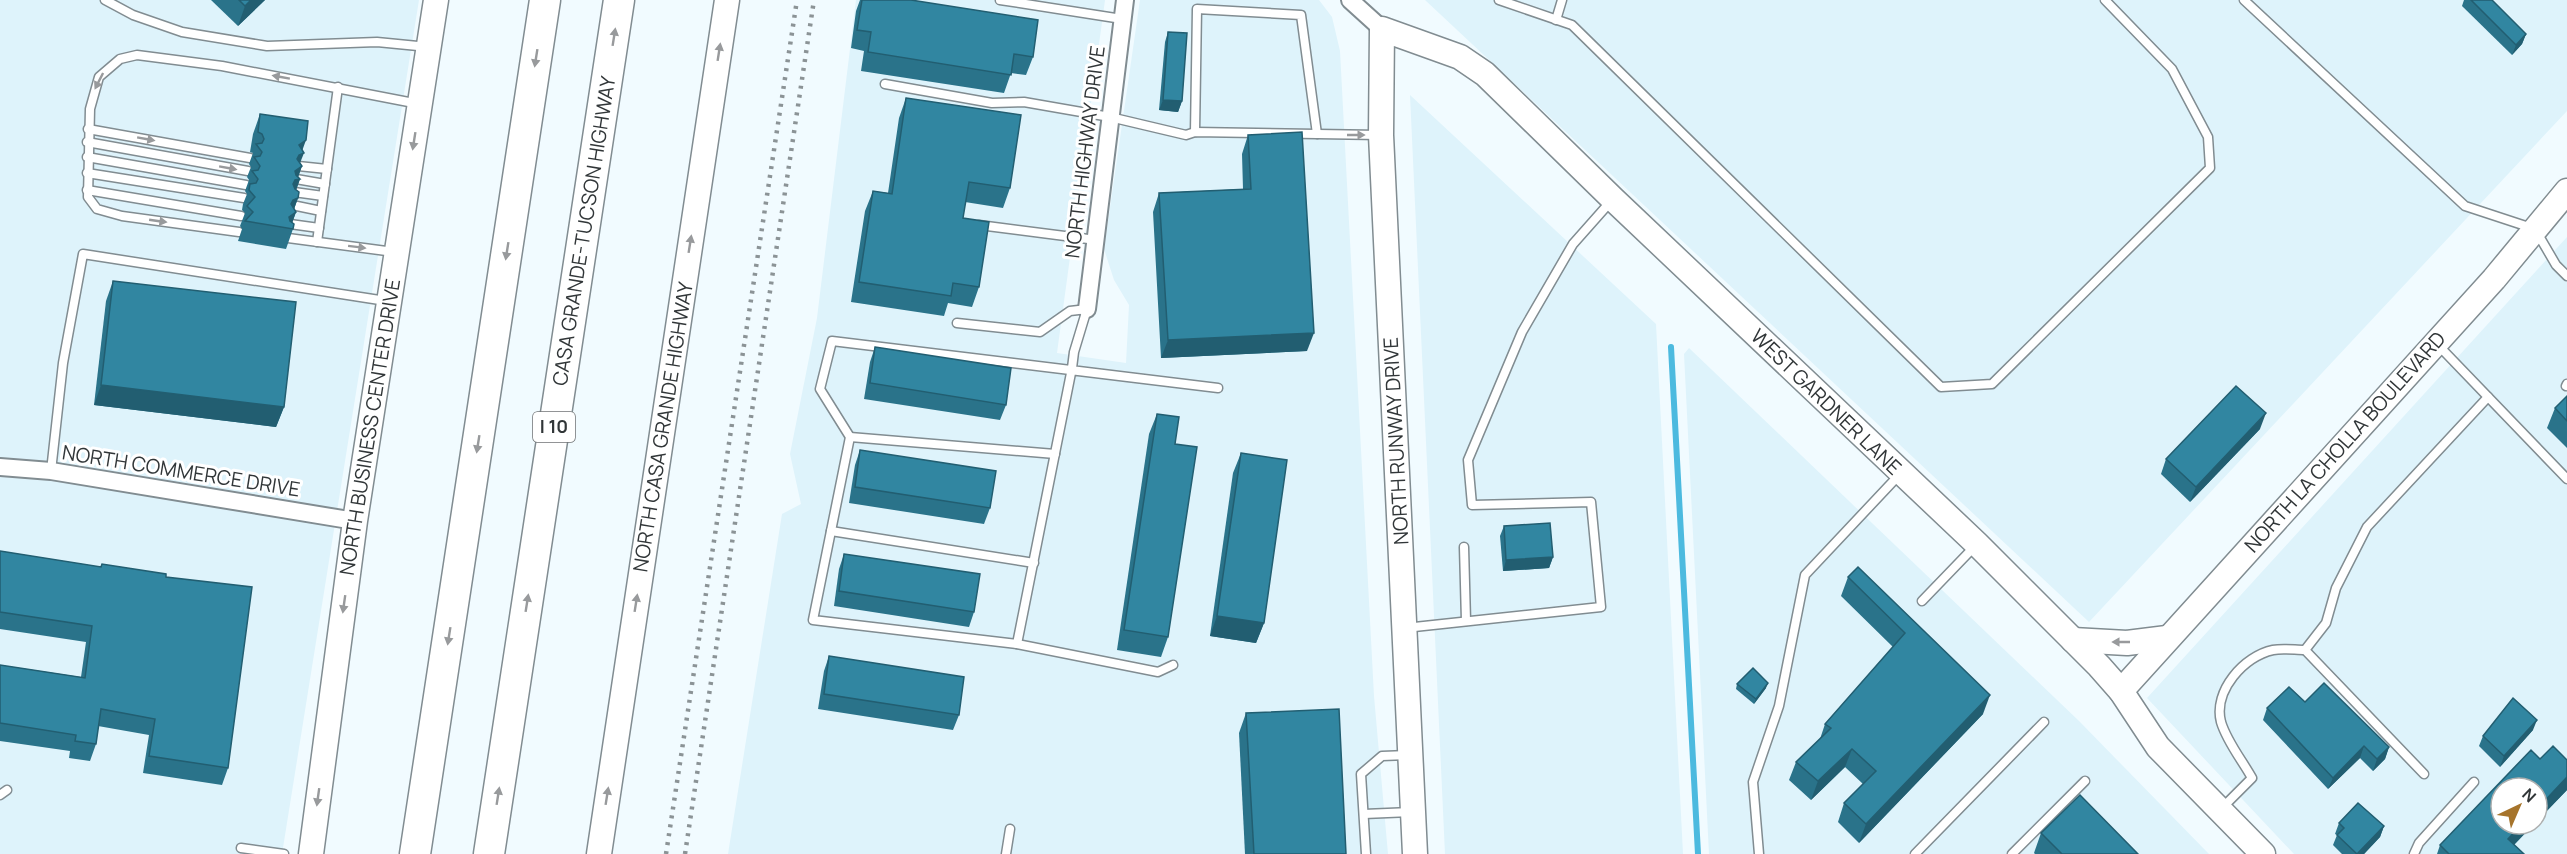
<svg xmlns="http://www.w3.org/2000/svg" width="2567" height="854" viewBox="0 0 2567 854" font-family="Manrope,sans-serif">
<rect width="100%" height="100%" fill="#f1fbff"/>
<!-- built -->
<g fill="#def3fb" fill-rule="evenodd">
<polygon points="0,0 419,0 282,854 0,854"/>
<polygon points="856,0 1105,0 1057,353 1126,363 1129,305 1114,280 1104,249 1140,0 1319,0 1332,17 1340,51 1374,696 1388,854 728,854 782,514 801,504 790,454 817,318"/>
<polygon points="1425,0 2567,0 2567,111 2089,622"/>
<polygon points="1410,95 1656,324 1683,854 1445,854"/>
<path d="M2567,237V854H2294L2147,698ZM2501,788H2537V824H2501Z"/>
<polygon points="1689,348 2079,721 2209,854 1709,854 1684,354"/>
</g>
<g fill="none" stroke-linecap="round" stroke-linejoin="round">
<!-- stream -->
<polyline stroke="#4cbadf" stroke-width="6" points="1671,347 1698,854"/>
<defs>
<g id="lane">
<polyline points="105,0 133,15 182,32 267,46 377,42 428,47"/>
<polyline points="1000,0 1122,19"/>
<polyline points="1499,0 1572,25 1941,387 1992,384 2210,168 2208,137 2172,69 2105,0"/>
<polyline points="2244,0 2465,206 2535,229 2556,265 2567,276"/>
<polyline points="1556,20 1562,0"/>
<polyline points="885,84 992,103 1024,102 1110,117 1186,135 1195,132 1380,135"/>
<polyline points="88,129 250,158"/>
<polyline points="1195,132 1197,9 1301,15 1317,134"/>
<polyline points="87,142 248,171"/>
<polyline points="87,157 246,185"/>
<polyline points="298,166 327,169"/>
<polyline points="87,173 244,198"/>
<polyline points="296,179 325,184"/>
<polyline points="87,190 241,216"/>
<polyline points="294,192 323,196"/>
<polyline points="292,205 321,211"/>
<polyline points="290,224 319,228"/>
<polyline points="979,225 1096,240"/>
<polyline points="239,232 122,216 97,209 88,197 90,109 99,77 120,59 137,55 222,66 419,104"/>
<polyline points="288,238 394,252"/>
<polyline points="317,242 338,87"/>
<polyline points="957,323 1040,332 1070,311 1087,309 1074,352 1072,368 1017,644 813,620 850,437 820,389 832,341 1218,388"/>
<polyline points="2438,345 2567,479"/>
<polyline points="2566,386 2567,384"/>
<polyline points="850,437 1055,454"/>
<polyline points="51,471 63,363 83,254 386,301"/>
<polyline points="831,531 1034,563"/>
<polyline points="1464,547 1466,621"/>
<polyline points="1922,601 1976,545"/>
<polyline points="1405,628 1601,607 1591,502 1472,505 1468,460 1522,332 1573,244 1612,200"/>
<polyline points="1017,644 1158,672 1173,665"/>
<polyline points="2305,650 2424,774"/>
<polyline points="0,795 7,790"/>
<path d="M2222,808L2252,778C2242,760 2227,742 2221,722C2213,691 2244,656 2273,650C2283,648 2295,650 2305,650L2326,623L2336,588L2367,527L2488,397"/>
<polyline points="1364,814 1411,812"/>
<polyline points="241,848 284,854"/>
<polyline points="1006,854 1010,829"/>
<polyline points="1366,854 1361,774 1382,756 1408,755"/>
<polyline points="1759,854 1753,782 1779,706 1805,575 1900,474"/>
<polyline points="1915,854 2044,722"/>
<polyline points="2012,854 2085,781"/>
<polyline points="2414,854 2419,843 2474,782"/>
</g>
<g id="street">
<polyline points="1350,0 1382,29"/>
<polyline points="1087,309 1125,0"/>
<polyline points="0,467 51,471 355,521"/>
</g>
<g id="secondary">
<polyline points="2073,640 2127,643 2167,638"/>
<polyline points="2121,691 2494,279 2567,191"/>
<polyline points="311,854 355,521 436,0"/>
<polyline points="599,854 727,0"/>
<polyline points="1415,854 1381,135 1382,29 1460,57 1485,74 1613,199 1977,544 2099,666 2121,691 2158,747 2263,854"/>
</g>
<g id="highway">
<polyline points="415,854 545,0"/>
<polyline points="489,854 619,0"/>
</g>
</defs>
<!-- lane casing -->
<use href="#lane" stroke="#818c91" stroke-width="11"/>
<!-- street casing -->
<use href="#street" stroke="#818c91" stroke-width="20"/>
<!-- secondary casing -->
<use href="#secondary" stroke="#818c91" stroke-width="27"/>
<!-- highway casing -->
<use href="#highway" stroke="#818c91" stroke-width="33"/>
<!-- lane -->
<use href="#lane" stroke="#fff" stroke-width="8"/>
<!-- street -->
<use href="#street" stroke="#fff" stroke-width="16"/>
<!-- secondary -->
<use href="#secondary" stroke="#fff" stroke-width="24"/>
<!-- highway -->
<use href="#highway" stroke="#fff" stroke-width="30"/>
<!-- rail -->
<g stroke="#8b9396" stroke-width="4.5" stroke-dasharray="3 6" stroke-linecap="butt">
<polyline points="666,854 797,0"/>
<polyline points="685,854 814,0"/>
</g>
</g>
<!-- wall -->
<g fill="#2a738a">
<polygon points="211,0 265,0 238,26"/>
<polygon points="860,0 911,0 1033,57 1026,75 1011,73 1004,93 861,71 864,51 851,48 856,11"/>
<polygon points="2464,0 2492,0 2526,34 2522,44 2512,55 2462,6"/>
<polygon points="1168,32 1182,101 1178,112 1159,110 1165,42"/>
<polygon points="906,98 1010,188 1003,208 965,202 963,218 979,287 972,307 948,303 944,316 851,302 865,211 873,191 888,193 899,118"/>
<polygon points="260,114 302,150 300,163 302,166 298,177 300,179 296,190 298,198 294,209 296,212 292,223 293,229 286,249 238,241 242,229 240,226 245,213 242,210 243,204 247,194 245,191 249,180 247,177 251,167 249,164 253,153 250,152 253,134"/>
<polygon points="1248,135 1307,351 1161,358 1153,212 1159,193 1243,189 1242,154"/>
<polygon points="113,281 284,407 276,427 94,405 106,301"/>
<polygon points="875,347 1006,405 1000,420 864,399 870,362"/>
<polygon points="2567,396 2567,448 2547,428 2555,408"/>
<polygon points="1157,414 1175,444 1168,637 1161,657 1117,650 1149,434"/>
<polygon points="2260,429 2190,502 2161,474 2166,459"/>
<polygon points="860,450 990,508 984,524 849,503 855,465"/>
<polygon points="1241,453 1264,623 1256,643 1210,636 1233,473"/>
<polygon points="1504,526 1553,557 1549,568 1503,571 1500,536"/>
<polygon points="0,551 101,567 102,564 166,577 228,768 222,785 143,773 149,735 98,726 96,744 90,761 69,758 70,751 0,741 0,665 81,677 86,642 0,629"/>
<polygon points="844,554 974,612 969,627 834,606 839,569"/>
<polygon points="1858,567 1983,714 1859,843 1838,822 1844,803 1863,784 1845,767 1811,800 1789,780 1796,762 1820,739 1825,724 1893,647 1841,596 1848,577"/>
<polygon points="829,656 959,715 953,730 818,709 824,671"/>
<polygon points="1737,684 1766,688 1754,704 1736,689"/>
<polygon points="2305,702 2389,747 2385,759 2373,771 2360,758 2328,789 2263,720 2267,708"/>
<polygon points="1246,713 1346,854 1245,854 1239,733"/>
<polygon points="2533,730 2500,767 2479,746 2483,736"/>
<polygon points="2540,759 2567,760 2567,790 2537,821 2537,788 2501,824 2534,824 2514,845 2524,854 2437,854 2440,845"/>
<polygon points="2339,823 2384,826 2380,837 2364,854 2342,854 2333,845 2337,835 2335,834"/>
<polygon points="2041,833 2138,854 2035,854 2034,853"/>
</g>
<!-- shaded-wall -->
<g fill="#225e71">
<polygon points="251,0 265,0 238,26 245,6"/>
<polygon points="2526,34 2522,44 2512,55 2516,45"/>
<polygon points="1163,100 1182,101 1178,112 1159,110"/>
<polygon points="306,140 301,154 304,153 298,168 302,166 297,180 300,179 293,199 292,175 299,145"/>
<polygon points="298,198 292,215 296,212 290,229 285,220 293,200"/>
<polygon points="1314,333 1307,351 1161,358 1168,340"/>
<polygon points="101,385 284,407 276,427 94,405"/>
<polygon points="2266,413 2260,429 2190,502 2196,487"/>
<polygon points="1553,557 1549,568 1503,571 1506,560"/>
<polygon points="1217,616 1264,623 1256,643 1210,636"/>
<polygon points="1768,683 1766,688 1754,704 1756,699"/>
<polygon points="1990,695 1983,714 1859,843 1866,824"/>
<polygon points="2537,720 2533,730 2500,767 2504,756"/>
<polygon points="2364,746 2360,758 2328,789 2333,778"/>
<polygon points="2389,747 2385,759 2373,771 2377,759"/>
<polygon points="1852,749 1845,767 1811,800 1818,781"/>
<polygon points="2567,777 2567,790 2537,821 2537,809"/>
<polygon points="2522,824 2534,824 2505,854 2508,839"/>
<polygon points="2384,826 2380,837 2364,854 2358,854"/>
</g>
<!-- building -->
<g fill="#3186a1" stroke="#225e71" stroke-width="1.5">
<polygon points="239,0 251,0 245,6"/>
<polygon points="862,0 911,0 1038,20 1033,57 1014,54 1011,75 868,52 871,32 857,30"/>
<polygon points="2471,0 2492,0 2526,34 2516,45"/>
<polygon points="1168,32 1187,33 1182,101 1163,100"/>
<polygon points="906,98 1021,115 1010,188 969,182 963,218 989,222 979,287 953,283 951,296 859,282 873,191 892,194"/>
<polygon points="260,114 308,121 306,140 299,145 304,153 299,155 297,159 302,166 295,171 296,175 300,179 295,180 293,184 295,189 299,192 298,198 293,200 291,204 296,212 289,217 290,221 294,224 293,229 245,221 253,212 247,206 255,197 249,190 250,184 256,183 258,179 252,171 258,170 260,166 254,157 260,156 262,152 256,144 262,143 264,139 262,134 258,132"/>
<polygon points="1302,132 1314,333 1168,340 1159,193 1251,189 1248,135"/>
<polygon points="113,281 296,302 284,407 101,385"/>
<polygon points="875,347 1011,368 1006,405 870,383"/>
<polygon points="2236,386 2266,413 2196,487 2166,459"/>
<polygon points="2567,396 2567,421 2555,408"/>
<polygon points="1157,414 1179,417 1175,444 1197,447 1168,637 1124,630"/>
<polygon points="860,450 996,471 990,508 855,487"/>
<polygon points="1241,453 1287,460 1264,623 1217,616"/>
<polygon points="1550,523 1553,557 1506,560 1504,526"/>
<polygon points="0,551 101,567 102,564 121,567 166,574 166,577 252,587 228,768 149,756 155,719 101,709 96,744 75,741 76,735 0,723 0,665 85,678 92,626 0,612"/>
<polygon points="844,554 980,574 974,612 839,591"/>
<polygon points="1858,567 1990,695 1866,824 1844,803 1876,771 1852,749 1818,781 1796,762 1831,728 1825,724 1905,633 1848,577"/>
<polygon points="829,656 964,677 959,715 824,694"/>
<polygon points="1753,668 1768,683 1756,699 1737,684"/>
<polygon points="2324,683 2389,747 2377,759 2364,746 2333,778 2267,708 2289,687 2305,702"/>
<polygon points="2513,698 2537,720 2504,756 2483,736"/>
<polygon points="1339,709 1346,854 1254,854 1246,713"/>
<polygon points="2553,746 2567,760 2567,777 2537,809 2537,788 2501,788 2501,824 2522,824 2508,839 2524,854 2449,854 2440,845 2531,750 2540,759"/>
<polygon points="2080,795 2138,854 2062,854 2041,833"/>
<polygon points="2358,803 2384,826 2357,854 2337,835 2344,828 2339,823"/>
</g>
<!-- one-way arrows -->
<defs><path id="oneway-solid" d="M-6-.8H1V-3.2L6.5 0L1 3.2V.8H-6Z" transform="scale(1.5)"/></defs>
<g fill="#989a9c">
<use href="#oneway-solid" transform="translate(614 37) rotate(-81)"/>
<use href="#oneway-solid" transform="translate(719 52) rotate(-81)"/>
<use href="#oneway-solid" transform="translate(536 58) rotate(99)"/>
<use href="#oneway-solid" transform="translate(281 77) rotate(-170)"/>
<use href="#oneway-solid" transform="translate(99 81) rotate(117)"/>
<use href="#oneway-solid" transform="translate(1356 135)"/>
<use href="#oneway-solid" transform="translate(146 139) rotate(10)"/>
<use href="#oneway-solid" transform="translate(414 141) rotate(99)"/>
<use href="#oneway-solid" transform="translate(228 168) rotate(10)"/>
<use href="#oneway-solid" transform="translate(158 221) rotate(8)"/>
<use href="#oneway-solid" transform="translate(690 244) rotate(-81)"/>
<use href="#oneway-solid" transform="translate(357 247) rotate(7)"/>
<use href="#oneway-solid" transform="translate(507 251) rotate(99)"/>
<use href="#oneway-solid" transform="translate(478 444) rotate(99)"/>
<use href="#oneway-solid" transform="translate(527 603) rotate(-81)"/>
<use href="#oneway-solid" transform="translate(636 603) rotate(-81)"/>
<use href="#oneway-solid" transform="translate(344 604) rotate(98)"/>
<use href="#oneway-solid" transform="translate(449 636) rotate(99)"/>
<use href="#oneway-solid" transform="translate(2121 642) rotate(-180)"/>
<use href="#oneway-solid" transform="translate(498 796) rotate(-81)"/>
<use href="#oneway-solid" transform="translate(607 796) rotate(-81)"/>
<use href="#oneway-solid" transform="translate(318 797) rotate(98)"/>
</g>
<g text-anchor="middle" stroke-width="6" stroke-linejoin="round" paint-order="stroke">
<!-- shield labels -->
<rect fill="#fff" stroke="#6f7274" stroke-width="1.5" x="533" y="412" width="42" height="30" rx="4.5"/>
<g font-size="18" font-weight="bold" fill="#313638">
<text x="554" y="433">I 10</text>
</g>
<!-- street labels -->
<g font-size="20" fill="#313638" stroke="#fff">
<text transform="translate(1085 152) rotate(-83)" y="7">NORTH HIGHWAY DRIVE</text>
<text transform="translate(584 231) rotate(-81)" y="7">CASA GRANDE-TUCSON HIGHWAY</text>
<text transform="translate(1826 402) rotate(44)" y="7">WEST GARDNER LANE</text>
<text transform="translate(370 427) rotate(-81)" y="7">NORTH BUSINESS CENTER DRIVE</text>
<text transform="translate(663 427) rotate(-81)" y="7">NORTH CASA GRANDE HIGHWAY</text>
<text transform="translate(1396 441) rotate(-93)" y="7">NORTH RUNWAY DRIVE</text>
<text transform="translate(2345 442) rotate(-48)" y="7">NORTH LA CHOLLA BOULEVARD</text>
<text transform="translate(181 471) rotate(9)" y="7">NORTH COMMERCE DRIVE</text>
</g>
</g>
<!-- north arrow -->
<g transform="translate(2519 806) rotate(44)"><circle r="28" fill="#ffffff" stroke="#adafaf" stroke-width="1.5"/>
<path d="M0-4.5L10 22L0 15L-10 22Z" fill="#a6742b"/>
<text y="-9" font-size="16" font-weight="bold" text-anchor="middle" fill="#313638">N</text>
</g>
</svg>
